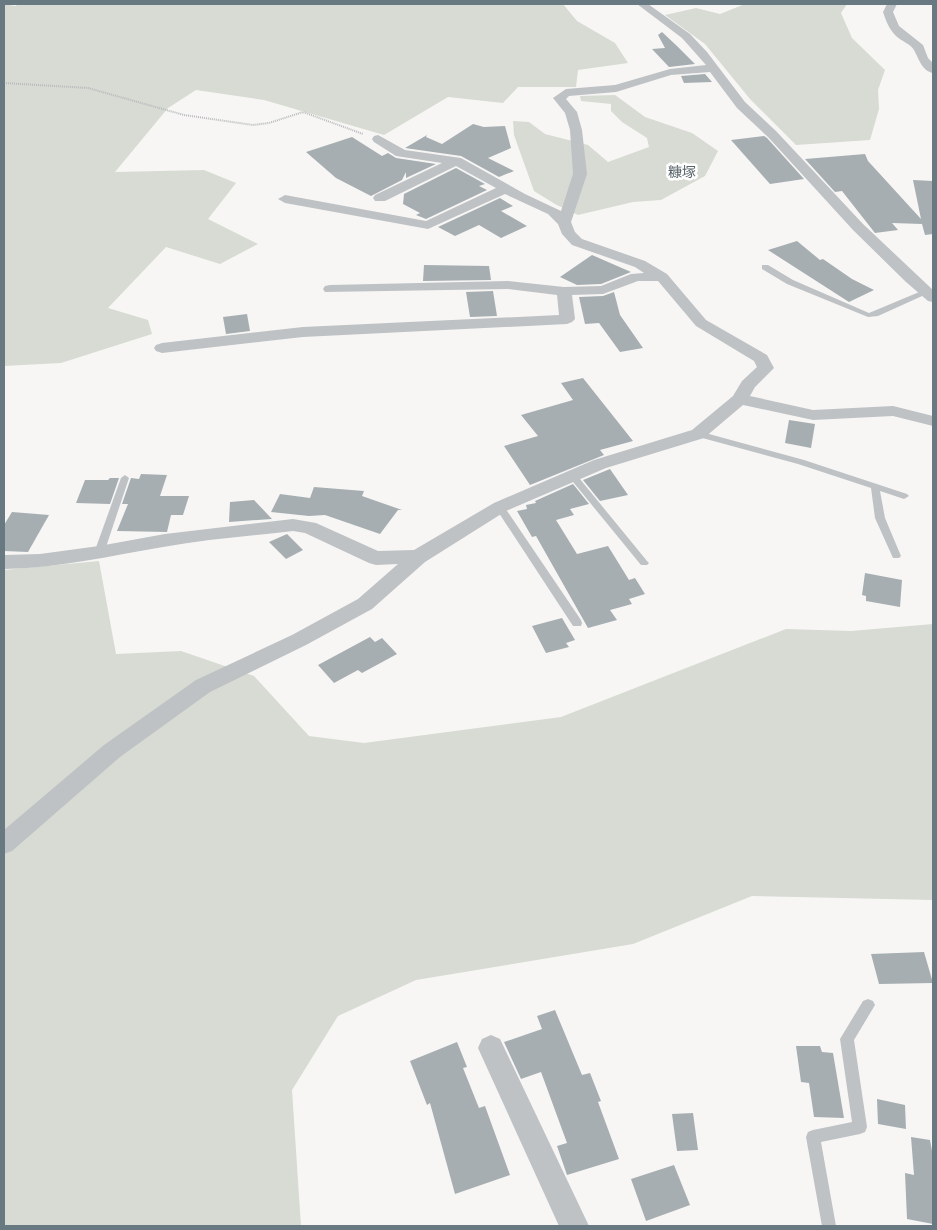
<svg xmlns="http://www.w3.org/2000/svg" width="937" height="1230" viewBox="0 0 937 1230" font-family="Jost,'Noto Sans JP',sans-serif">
<rect width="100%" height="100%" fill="#f7f6f4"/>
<!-- green -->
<g fill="#d7dbd3">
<polygon points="4,4 15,6 19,4 563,4 577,21 615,43 628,63 578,70 576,87 518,87 503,103 448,97 384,135 264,100 196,90 168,108 115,172 204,170 236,183 208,219 258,244 220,264 166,247 108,308 148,320 152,334 61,363 4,366"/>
<polygon points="745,4 847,4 841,13 852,38 885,70 878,90 879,109 870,140 796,145 750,99 705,44 665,15 696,8 720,14"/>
<polygon points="615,95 645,117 692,133 718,151 705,176 661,200 633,202 578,215 555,204 534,191 514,135 513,121 529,122 545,134 588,145 608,162 649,147 647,138 622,122 611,111 611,104 581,101 580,96"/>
<polygon points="99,561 116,654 181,651 254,676 309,736 364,743 561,717 786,629 851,631 933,624 933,900 752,896 633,944 416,980 338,1016 292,1090 301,1226 4,1226 4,570"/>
</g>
<!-- building -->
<g fill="#a6aeb2">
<polygon points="662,32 677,46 695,64 669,67 652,49 665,48 658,35"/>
<polygon points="705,74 712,82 684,83 681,76"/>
<polygon points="473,124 484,127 505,126 511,148 488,158 514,171 499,177 461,156 405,148 427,135 426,137 442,144"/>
<polygon points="764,136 767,138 804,179 770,184 731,140"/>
<polygon points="352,137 382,156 388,153 396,158 436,164 406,178 406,172 402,180 371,196 336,178 306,152"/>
<polygon points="865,154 868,161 921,219 913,180 933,181 933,234 925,235 922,224 892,223 898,230 875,233 842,191 835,192 805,159"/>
<polygon points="456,168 485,184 479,186 487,190 426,219 416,215 420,213 403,204 404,194"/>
<polygon points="500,198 513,206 501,211 527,226 501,238 479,225 455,236 438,227"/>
<polygon points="797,241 820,260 823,259 852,279 874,290 849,302 768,250"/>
<polygon points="592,255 631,272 601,284 577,285 560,277"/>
<polygon points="424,265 489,266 491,280 423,281"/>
<polygon points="493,291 497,316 470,317 466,292"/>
<polygon points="614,292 620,315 643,348 620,352 599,323 585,324 579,297 603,296"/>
<polygon points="247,314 250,331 226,334 223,317"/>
<polygon points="583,378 633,441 600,450 604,455 530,485 504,446 538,436 521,415 573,400 561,383"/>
<polygon points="789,420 815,424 811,448 785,443"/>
<polygon points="610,469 628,495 600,501 583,480"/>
<polygon points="141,474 167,475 160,496 189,496 183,515 171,515 167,532 117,531 128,504 122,504 131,478 139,479"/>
<polygon points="110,478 119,478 110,504 76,503 85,480 108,480"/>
<polygon points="573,484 589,504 570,509 574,515 556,520 577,554 608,546 629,580 635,578 645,594 629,599 632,604 610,610 617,620 588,628 536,536 532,537 517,511 527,509 526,505 536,503 535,501"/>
<polygon points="314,487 364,491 362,496 402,510 398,510 380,534 325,515 309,516 271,512 280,494 310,498"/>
<polygon points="254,500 272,519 229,522 230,502"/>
<polygon points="12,512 49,515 28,552 4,551 4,525"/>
<polygon points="287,534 303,550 286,559 269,542"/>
<polygon points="865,573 902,580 900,607 866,601 866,596 862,595"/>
<polygon points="562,618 575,640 566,643 569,647 546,653 532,626"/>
<polygon points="370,637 375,642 382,638 397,654 362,673 358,670 334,683 318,665"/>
<polygon points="924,952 933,983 879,984 871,954"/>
<polygon points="555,1010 582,1075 590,1073 601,1101 598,1102 619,1159 567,1175 557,1146 567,1143 541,1072 521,1079 504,1042 542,1029 537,1016"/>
<polygon points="457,1042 467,1067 463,1068 479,1108 485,1106 510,1175 455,1194 430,1103 427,1105 410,1061"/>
<polygon points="796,1046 820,1046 822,1052 833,1053 844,1118 814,1117 809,1083 801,1082"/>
<polygon points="877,1099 905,1105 906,1129 878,1124"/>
<polygon points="693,1113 698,1150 677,1151 672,1114"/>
<polygon points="911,1137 930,1140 933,1156 933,1224 907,1219 905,1173 914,1175"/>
<polygon points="674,1165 690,1205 646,1221 631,1179"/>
</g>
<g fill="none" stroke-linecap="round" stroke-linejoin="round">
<!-- path -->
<polyline stroke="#b8bbbd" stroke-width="2" stroke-dasharray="1 1" stroke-linecap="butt" points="4,83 88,88 184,115 253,125 269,123 303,112 363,134"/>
<!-- lane -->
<g fill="#bec2c5" fill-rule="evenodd">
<polygon points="762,265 768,265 793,280 869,313 924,290 927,290 931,292 878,316 868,317 787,284 762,269"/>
<polygon points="698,431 804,460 907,494 909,496 904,499 880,491 885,518 901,556 899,558 893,558 875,518 871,488 798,464 695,436 694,434 695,432"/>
<polygon points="572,472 575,473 647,561 649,563 647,565 641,565 569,477 568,475"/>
<polygon points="125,475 129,478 104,553 99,556 96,555 94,553 121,478"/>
<polygon points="500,504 503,505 581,620 582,623 581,626 573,626 495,507"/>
<polygon points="868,999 873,1001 875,1005 854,1040 867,1127 865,1132 860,1134 821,1142 836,1226 822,1226 806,1137 808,1132 813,1130 852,1122 840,1039 863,1001"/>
</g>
<!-- street -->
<g fill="#bec2c5" fill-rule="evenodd">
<path d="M637,4H648L690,34L707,52L745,102L776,131L863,224L933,290V302L928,301L906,282L853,230L768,137L737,108L710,72L671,75L616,92L569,96L566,99L577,112L582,130L587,174L571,222L575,232L582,239L645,261L667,274L706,320L767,355L774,368L755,387L750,396L813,410L893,406L933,416V426L893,416L813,420L743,405L704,438L606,468L506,511L425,562L372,609L306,645L210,692L120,757L12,851L4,854V830L104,745L196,680L292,635L358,599L398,564L376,565L369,563L305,533L293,531C250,536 206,539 163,547C110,556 58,568 4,569V555L40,554L99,546L165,534L293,519L316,523L378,551L414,550L494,503L594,460L692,430L733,396L742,381L757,367L754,361L696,326L658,281H638L603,294L572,295L575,319L572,322L567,324L303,337L162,353L156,351L154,348L156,345L162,343L303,327L559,315L557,295L508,289L325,292L323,289L325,286L330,285L508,281L564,287L601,286L631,274L644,273L635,267L572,245L562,234L558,224L548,214L505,194L428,229L285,203L278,199L285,195L426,221L496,188L456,166L385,201H375L373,198L375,195L442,163L396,156L374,142L372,139L374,136L378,135L405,150L461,158L525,194L561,211L573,174L570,130L565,113L553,98L566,89L615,85L670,69L706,65L682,38Z"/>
<path d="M887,4H897L893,12L899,26L923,45L928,58L933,63V73C922,71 919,59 914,50C911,44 901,41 896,36C889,29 886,21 883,12Z"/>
<polygon points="491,1035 500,1039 589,1226 559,1226 478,1048 482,1039"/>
</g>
</g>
<g text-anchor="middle" stroke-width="5" stroke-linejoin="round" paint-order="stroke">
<!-- far-quarter labels -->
<g font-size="14" fill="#556268" stroke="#fff">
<text x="682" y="177">糠塚</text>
</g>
</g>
<!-- border -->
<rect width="937" height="1230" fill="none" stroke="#687982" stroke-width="10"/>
</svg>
